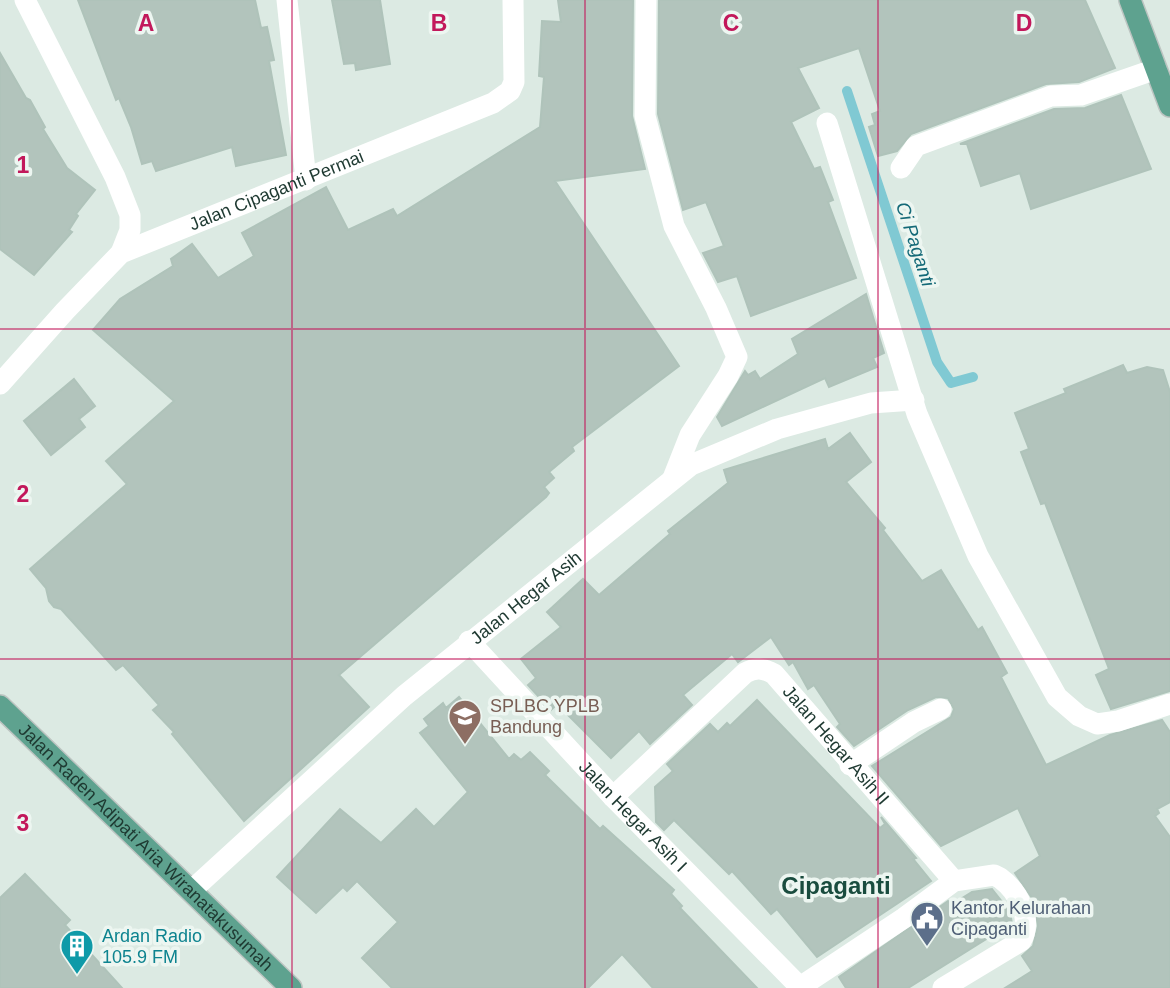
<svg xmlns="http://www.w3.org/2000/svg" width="1170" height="988" viewBox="0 0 1170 988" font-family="Helvetica,sans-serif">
<rect width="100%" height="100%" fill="#dceae3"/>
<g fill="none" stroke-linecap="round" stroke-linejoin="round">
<!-- stream -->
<polyline stroke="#80c9d3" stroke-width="10" points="847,91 937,362 951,383 973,377"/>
</g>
<!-- building -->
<g fill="#b2c4bc" stroke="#afc3ba" stroke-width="2">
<polygon points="78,0 255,0 261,28 267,27 274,60 269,61 286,155 236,166 232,147 156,171 152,161 142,164 131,127 119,98 116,100"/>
<polygon points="332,0 380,0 390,64 356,70 355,63 344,64"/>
<polygon points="558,0 633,0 632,116 645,169 555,181 679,366 572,447 574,451 549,472 554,478 544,487 549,493 546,497 339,675 369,707 244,821 172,734 174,732 153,710 159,705 123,665 116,670 61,609 54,607 49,601 46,588 30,569 127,484 106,461 174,401 93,330 120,299 173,266 171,259 192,244 218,278 254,256 242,233 326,187 348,230 393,209 397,216 540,127 544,77 539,76 542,21 561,22"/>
<polygon points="659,0 1085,0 1115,68 1079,82 1046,84 911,134 897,151 878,156 869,127 875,125 872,114 880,111 859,48 798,68 819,108 791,122 814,169 820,167 833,200 828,202 856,278 751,316 737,276 718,282 703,253 724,246 706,202 683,210 658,114"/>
<polygon points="0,53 26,98 30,100 45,127 43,129 67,168 95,190 76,214 78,216 69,230 72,232 34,275 0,249"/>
<polygon points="1121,95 1151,169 1031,209 1020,173 981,186 967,144 960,144 1054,109 1085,108"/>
<polygon points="866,294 884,353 873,358 877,367 829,387 825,378 722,426 717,417 745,371 748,375 755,371 760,379 798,354 792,339"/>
<polygon points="1123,365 1127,373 1147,367 1163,370 1170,392 1170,691 1111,709 1096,675 1109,669 1045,503 1041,504 1021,452 1029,449 1015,413 1066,393 1064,389"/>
<polygon points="74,379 95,406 79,419 85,427 51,455 24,421"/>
<polygon points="850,433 871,462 846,482 885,528 883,530 922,581 941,570 978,630 982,627 1007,673 1001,677 1046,765 1110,735 1162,720 1170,732 1170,802 1157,809 1159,813 1155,816 1170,837 1170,988 1005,988 1032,971 1022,956 1033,946 1038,926 1034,901 1015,873 1040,856 1018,808 941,846 872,766 951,717 954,709 948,698 936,697 908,710 854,746 837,727 840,724 814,685 808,689 793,662 789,665 771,637 738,662 732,654 683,695 692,705 650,744 639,731 611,758 557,704 551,710 528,685 536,678 521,659 561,627 547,612 583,579 599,595 670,534 668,531 728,483 724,470 825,439 828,449"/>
<polygon points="459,697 509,759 514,754 521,760 530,752 549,771 545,775 600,829 603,826 674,890 671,894 682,906 680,908 757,988 653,988 622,954 588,988 392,988 362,958 398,922 357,881 347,891 343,887 316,913 277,877 340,809 381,843 416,809 434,827 468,792 420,733 429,726 424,719 443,703 446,708"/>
<polygon points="757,700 880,828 885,824 881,817 916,858 913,859 931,881 817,957 777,909 771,914 732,871 729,874 674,820 664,830 656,822 655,787 673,771 667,764 710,724 718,732 727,723 730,726"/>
<polygon points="25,874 70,920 65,925 122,988 0,988 0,898"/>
<polygon points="992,889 1010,912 1012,924 1008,934 1004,928 908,988 846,988 839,977 948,901 951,905 972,892"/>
</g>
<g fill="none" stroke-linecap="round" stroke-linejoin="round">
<defs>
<g id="primary">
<polyline points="1130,0 1170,106"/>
<path id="s5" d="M0,706L291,988"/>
</g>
</defs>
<!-- primary casing -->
<use href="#primary" stroke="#bcc4c1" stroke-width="24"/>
<!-- minor -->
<g stroke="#fff" stroke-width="21">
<polyline points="25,0 115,177 130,215 130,230 121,253"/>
<polyline points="287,0 306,180"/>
<polyline points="646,0 645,116 674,226 716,308 737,357 728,376 690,435 673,478"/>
<polyline points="827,123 917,414 978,556 1057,697 1079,716 1097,724 1118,721 1170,704"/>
<polyline points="901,168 916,146 1051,96 1081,95 1156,69"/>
<path id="s1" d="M0,384L65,311L121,253L493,103L510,91L514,82L513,0"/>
<path id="s2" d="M469,641L613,797L801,988"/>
<polyline points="850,765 914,722 941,709"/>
<path id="s3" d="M613,797L745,673C756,667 763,668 774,674L954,881"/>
<path id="s4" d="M192,890L404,696L691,465L777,429L871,403L914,400"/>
<path d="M800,987L904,918L954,881L994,875L1000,878C1019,892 1033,920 1021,941L943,988"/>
</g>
<!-- primary -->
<use href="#primary" stroke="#5ea28f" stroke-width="21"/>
</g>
<!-- grid -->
<path fill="none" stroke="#c2185b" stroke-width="2" stroke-opacity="0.55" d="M292,0V988M585,0V988M878,0V988M0,329H1170M0,659H1170"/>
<!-- icons -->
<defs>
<symbol id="school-pin" viewBox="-11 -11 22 30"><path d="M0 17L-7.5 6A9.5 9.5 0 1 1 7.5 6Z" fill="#8d6e63" stroke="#edf6f1"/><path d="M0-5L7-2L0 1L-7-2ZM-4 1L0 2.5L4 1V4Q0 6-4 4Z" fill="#fff"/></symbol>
<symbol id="civic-pin" viewBox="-11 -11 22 30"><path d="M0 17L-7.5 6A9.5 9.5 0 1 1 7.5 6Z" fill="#5c6f8a" stroke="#edf6f1"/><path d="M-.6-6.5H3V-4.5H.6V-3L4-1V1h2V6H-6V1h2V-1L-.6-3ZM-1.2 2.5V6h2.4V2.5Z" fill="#fff"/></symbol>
<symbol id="building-pin" viewBox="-11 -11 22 30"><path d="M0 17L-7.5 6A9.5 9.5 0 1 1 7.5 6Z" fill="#0f9aa8" stroke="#edf6f1"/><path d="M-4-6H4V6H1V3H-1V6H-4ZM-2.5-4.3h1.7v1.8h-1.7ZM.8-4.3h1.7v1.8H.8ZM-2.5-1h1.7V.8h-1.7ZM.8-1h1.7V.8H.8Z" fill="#fff"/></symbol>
</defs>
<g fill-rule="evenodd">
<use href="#school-pin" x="446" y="697" width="38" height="52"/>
<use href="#civic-pin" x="908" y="899" width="38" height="52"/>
<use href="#building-pin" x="58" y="927" width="38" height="52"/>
</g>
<g text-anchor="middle" stroke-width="7" stroke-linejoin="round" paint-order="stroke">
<!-- street labels -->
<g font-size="18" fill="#1e3931" stroke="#edf6f1">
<text dy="6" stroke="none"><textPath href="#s1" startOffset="346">Jalan Cipaganti Permai</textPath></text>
<text dy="6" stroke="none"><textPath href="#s4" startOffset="444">Jalan Hegar Asih</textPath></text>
<text dy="6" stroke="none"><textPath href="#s3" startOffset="306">Jalan Hegar Asih II</textPath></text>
<text dy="6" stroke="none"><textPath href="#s2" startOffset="240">Jalan Hegar Asih I</textPath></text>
<text dy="6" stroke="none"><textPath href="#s5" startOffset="203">Jalan Raden Adipati Aria Wiranatakusumah</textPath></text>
</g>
<!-- education labels -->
<g font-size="18" fill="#785e54" stroke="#edf6f1" text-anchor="start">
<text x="490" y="712">SPLBC YPLB<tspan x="490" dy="21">Bandung</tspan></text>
</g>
<!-- service labels -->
<g font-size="18" fill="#4e5e75" stroke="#edf6f1" text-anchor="start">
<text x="951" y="914">Kantor Kelurahan<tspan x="951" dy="21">Cipaganti</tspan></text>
</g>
<!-- culture labels -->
<g font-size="18" fill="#0d838f" stroke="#edf6f1" text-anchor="start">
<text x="102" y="942">Ardan Radio<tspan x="102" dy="21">105.9 FM</tspan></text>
</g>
<!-- water labels -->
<g font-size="19" font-style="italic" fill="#156a78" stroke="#edf6f1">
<text transform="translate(916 244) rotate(72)" y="7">Ci Paganti</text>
</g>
<!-- district labels -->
<g font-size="24" font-weight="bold" fill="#194c3e" stroke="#edf6f1">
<text x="836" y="894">Cipaganti</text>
</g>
</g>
<g font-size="23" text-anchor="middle" font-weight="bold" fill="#c2185b" stroke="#edf6f1" stroke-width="7" stroke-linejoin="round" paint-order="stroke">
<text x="146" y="31">A</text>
<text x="439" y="31">B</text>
<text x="731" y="31">C</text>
<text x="1024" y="31">D</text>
<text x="23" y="173">1</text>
<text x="23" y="502">2</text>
<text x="23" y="831">3</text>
</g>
</svg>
